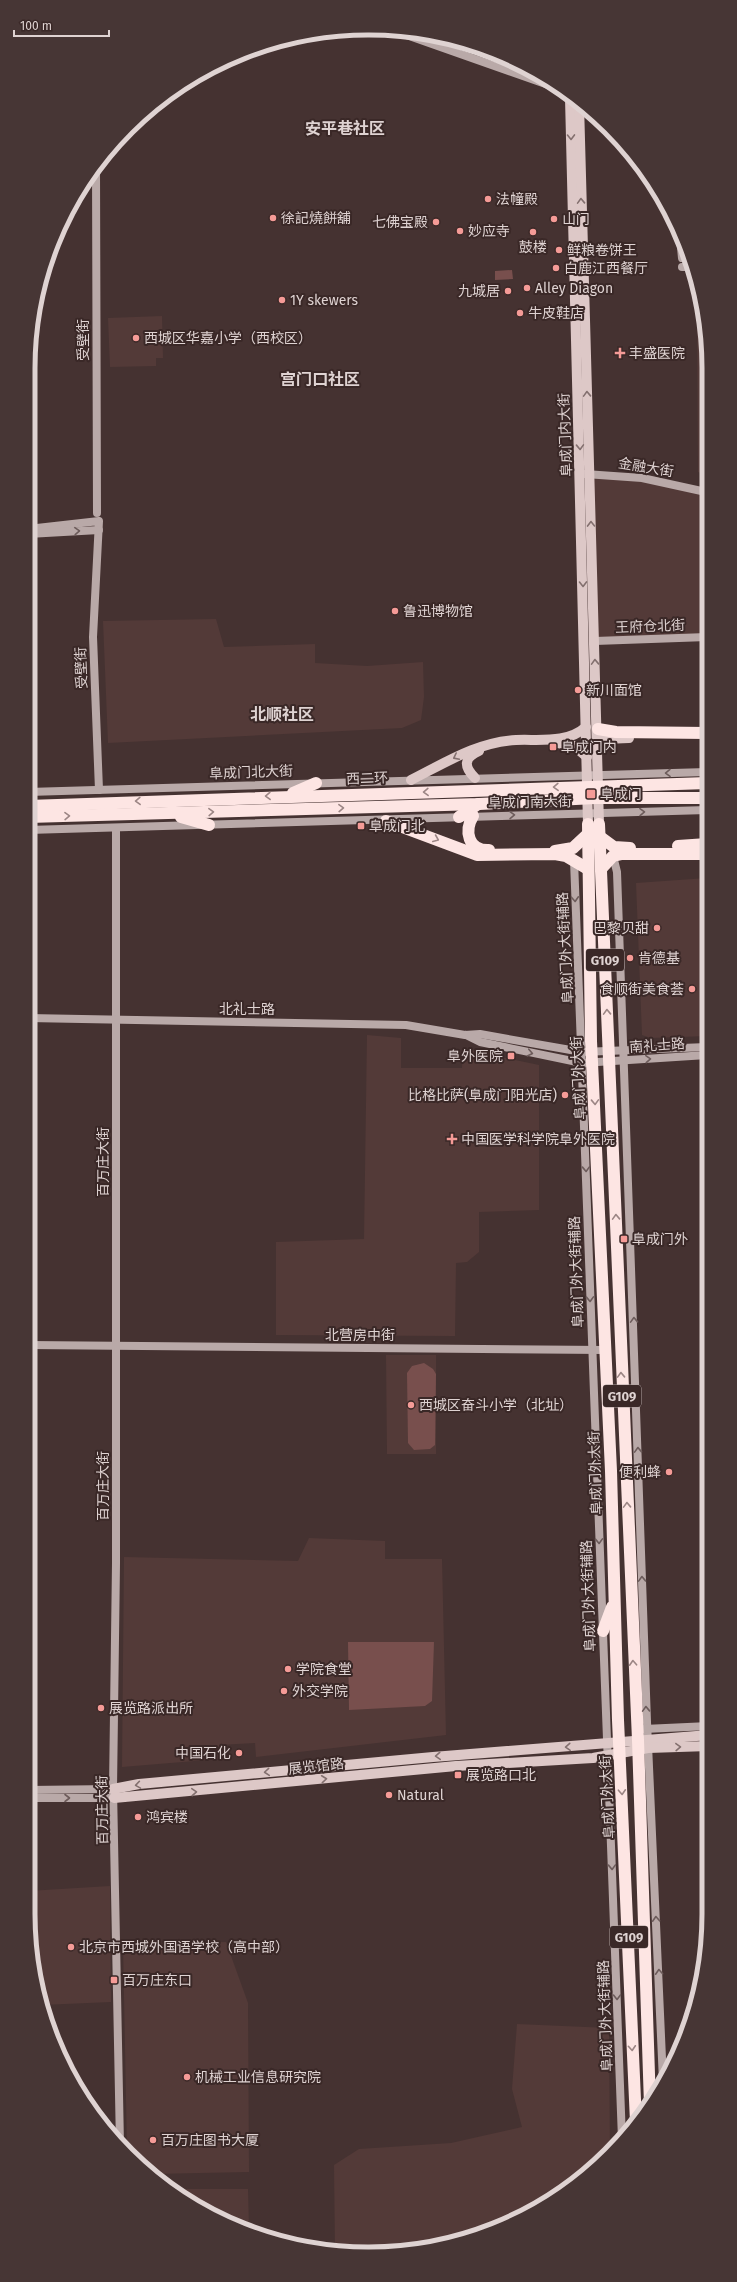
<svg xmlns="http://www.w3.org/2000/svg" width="737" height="2282" viewBox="0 0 737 2282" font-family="'Fira Sans','Noto Sans SC',sans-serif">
<rect width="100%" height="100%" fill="#453231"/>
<!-- built -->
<g fill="#533a38">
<polygon points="697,293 706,324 706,475 698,472"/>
<polygon points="162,316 163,358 156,358 156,366 110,367 108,318"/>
<polygon points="597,478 641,481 706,493 707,637 595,641 587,482"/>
<polygon points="216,619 224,647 315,644 315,663 367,666 423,662 424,697 421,720 402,728 108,743 103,621"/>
<polygon points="707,878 707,1036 651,1038 642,1035 636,883"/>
<polygon points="367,1035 401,1038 401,1068 462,1068 463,1049 539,1065 539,1210 479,1212 479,1252 467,1262 456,1263 455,1336 276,1335 276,1242 364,1239"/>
<polygon points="386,1355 436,1355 436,1454 387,1454"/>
<polygon points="309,1538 385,1541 385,1559 442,1559 446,1735 256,1757 255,1743 219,1745 219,1759 122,1767 124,1557 298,1561"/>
<polygon points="110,1886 111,2002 42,2005 35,1980 28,1914 28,1891"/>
<polygon points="226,1942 248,2003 249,2172 151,2174 127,2151 123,1944"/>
<polygon points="517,2024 609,2028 610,2153 558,2196 456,2242 391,2253 335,2251 334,2165 359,2149 451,2143 522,2127 512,2089"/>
<polygon points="170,2189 248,2189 249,2228 218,2219"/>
</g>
<!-- green -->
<g fill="#784f4d">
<polygon points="512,270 513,279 495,280 495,271"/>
<polygon points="424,1363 433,1369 436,1374 435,1445 430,1449 414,1450 408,1443 407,1373 412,1366"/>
<polygon points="348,1642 434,1642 432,1701 425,1706 349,1710"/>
</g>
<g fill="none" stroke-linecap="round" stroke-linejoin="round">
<!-- secondary -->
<g stroke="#b9a9a8" stroke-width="8">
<polyline points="395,31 557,88"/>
<polyline points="96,167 97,513"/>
<polyline points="680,237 682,258"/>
<polyline points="682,267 689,267"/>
<polyline points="585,474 642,478 706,492"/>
<polyline points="28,529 99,521 93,637 99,790"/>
<polyline points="28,534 99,530"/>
<polyline points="595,641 707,637"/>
<polyline points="28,792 707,772"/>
<polyline points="116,828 116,1563 113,1789 120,2145"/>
<polyline points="28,830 707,810"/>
<polyline points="613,856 617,872 647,1722 663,2081"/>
<polyline points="574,860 622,2139"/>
<polyline points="28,1018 406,1025 465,1035 480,1034 582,1052 707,1047"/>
<polyline points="466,1035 480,1042 582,1063 707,1055"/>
<polyline points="28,1345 605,1350"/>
<polyline points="644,1729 709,1726"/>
<polyline points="28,1790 113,1789"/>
<polyline points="28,1798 114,1798"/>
</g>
<!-- primary -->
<g stroke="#ddc8c7" stroke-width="10">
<polyline points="570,98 588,824"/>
<polyline points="579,104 599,824"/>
<polyline points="558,743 574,746 587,757"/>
<polyline points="598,744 604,739 629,738"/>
<path d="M475,778C464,767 463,758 479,751"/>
<path d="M411,780C445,763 477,742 516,740C539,739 567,744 586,727"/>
<polyline points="113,1789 139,1784 433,1757 709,1735"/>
<polyline points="114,1798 456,1766 593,1758 648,1748 709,1746"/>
</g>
<!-- highway -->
<g stroke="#fde5e3" stroke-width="12">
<polyline points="598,729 616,732 707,733"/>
<polyline points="293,793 316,783"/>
<polyline points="28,806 707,783"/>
<path d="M473,816C464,831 468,851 489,850"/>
<polyline points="28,817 479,804 595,798 707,798"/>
<polyline points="181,817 209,825"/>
<polyline points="459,817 478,804"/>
<polyline points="386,821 477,855 555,854 566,856 588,869"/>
<polyline points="588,824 591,1041 611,1471 618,1720 636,2122"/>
<polyline points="599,824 638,1740 650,2105"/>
<polyline points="599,836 614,847 630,848"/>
<polyline points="678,846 707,844"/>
<polyline points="555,851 573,848 588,834"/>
<polyline points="601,869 613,856 622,854 707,854"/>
<polyline points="603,1631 612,1607"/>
</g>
</g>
<!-- one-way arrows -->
<defs><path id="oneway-chevron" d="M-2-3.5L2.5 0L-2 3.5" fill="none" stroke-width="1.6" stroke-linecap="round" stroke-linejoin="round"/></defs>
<g stroke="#83706f">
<use href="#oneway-chevron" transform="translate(571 137) rotate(89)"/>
<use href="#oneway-chevron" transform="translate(581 201) rotate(-92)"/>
<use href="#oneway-chevron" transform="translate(587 394) rotate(-92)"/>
<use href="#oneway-chevron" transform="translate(580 447) rotate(88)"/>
<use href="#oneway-chevron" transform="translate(591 524) rotate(-91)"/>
<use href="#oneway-chevron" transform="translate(583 584) rotate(89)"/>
<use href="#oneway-chevron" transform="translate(595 662) rotate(-92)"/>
<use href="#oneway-chevron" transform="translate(456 757) rotate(153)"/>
<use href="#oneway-chevron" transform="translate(568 1747) rotate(176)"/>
<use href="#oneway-chevron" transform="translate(678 1747) rotate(-2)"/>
<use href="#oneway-chevron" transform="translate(438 1756) rotate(176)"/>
<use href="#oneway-chevron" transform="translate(267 1772) rotate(175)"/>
<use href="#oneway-chevron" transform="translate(324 1779) rotate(-6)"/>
<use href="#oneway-chevron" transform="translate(138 1785) rotate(171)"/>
<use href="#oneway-chevron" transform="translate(194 1792) rotate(-4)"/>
</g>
<g stroke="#6d5c5b">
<use href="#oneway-chevron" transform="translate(77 531) rotate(-3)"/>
<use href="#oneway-chevron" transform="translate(668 773) rotate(179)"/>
<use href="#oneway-chevron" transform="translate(642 812) rotate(-1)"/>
<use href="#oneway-chevron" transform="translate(512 815) rotate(-1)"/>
<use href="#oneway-chevron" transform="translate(575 899) rotate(87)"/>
<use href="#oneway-chevron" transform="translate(530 1053) rotate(12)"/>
<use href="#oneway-chevron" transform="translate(648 1059) rotate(-4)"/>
<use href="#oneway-chevron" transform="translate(586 1169) rotate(88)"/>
<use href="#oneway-chevron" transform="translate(590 1299) rotate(88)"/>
<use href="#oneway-chevron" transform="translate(634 1320) rotate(-92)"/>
<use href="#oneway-chevron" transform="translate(638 1450) rotate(-92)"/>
<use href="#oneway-chevron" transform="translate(599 1541) rotate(88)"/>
<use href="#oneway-chevron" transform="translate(642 1579) rotate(-92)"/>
<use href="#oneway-chevron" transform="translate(646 1709) rotate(-92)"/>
<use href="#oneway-chevron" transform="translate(67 1798)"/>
<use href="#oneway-chevron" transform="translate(612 1867) rotate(88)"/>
<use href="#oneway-chevron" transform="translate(656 1919) rotate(-93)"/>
<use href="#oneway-chevron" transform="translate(659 1972) rotate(-93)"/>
<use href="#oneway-chevron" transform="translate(617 1997) rotate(89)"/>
</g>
<g stroke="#9c8685">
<use href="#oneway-chevron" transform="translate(556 787) rotate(178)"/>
<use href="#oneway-chevron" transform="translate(426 792) rotate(178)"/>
<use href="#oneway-chevron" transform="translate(268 796) rotate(178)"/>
<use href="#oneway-chevron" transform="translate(138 801) rotate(178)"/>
<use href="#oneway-chevron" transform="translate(341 808) rotate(-2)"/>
<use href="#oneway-chevron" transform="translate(211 812) rotate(-2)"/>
<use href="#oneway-chevron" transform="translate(67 816) rotate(-1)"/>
<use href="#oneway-chevron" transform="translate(436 839) rotate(23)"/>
<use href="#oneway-chevron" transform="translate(607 1012) rotate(-92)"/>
<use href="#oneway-chevron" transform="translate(595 1102) rotate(88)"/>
<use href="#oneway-chevron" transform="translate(616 1217) rotate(-92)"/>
<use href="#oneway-chevron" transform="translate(621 1375) rotate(-92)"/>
<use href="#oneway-chevron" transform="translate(627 1505) rotate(-92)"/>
<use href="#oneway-chevron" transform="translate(633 1663) rotate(-93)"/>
<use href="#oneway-chevron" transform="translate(622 1792) rotate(87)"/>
<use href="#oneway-chevron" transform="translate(632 2048) rotate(86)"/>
</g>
<!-- markers -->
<g fill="#f59b97" stroke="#3a2827" stroke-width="1.5">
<circle cx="488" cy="199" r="4"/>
<circle cx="273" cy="218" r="4"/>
<circle cx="554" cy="219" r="4"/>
<circle cx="436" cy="222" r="4"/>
<circle cx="460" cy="231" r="4"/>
<circle cx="533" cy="232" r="4"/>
<circle cx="559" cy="250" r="4"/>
<circle cx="556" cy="268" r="4"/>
<circle cx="527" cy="288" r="4"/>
<circle cx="508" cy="291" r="4"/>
<circle cx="282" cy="300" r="4"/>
<circle cx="520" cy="313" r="4"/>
<circle cx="136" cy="338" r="4"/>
<path d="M618 347h4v4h4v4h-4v4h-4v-4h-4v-4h4z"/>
<circle cx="395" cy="611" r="4"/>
<circle cx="578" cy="690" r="4"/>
<rect x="549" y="743" width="8" height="8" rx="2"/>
<rect x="586" y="789" width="10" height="10" rx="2"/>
<rect x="357" y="822" width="8" height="8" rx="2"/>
<circle cx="657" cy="928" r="4"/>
<circle cx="630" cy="958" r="4"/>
<circle cx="692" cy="989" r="4"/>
<rect x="507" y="1052" width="8" height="8" rx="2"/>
<circle cx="565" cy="1095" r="4"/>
<path d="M450 1133h4v4h4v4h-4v4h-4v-4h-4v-4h4z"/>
<rect x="620" y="1235" width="8" height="8" rx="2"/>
<circle cx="411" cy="1405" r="4"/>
<circle cx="669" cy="1472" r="4"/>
<circle cx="288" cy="1669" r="4"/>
<circle cx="284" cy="1691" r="4"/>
<circle cx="101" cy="1708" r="4"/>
<circle cx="239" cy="1753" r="4"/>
<rect x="454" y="1771" width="8" height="8" rx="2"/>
<circle cx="389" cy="1795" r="4"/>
<circle cx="138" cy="1817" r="4"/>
<circle cx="71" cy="1947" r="4"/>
<rect x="110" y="1976" width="8" height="8" rx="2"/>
<circle cx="187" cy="2077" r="4"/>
<circle cx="153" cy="2140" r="4"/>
</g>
<g text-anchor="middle" stroke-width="4" stroke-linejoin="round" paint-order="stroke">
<!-- shield labels -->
<g fill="#3a2827" stroke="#aea09f" stroke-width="1">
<rect x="586" y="949" width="38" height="22" rx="3"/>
<rect x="603" y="1385" width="38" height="22" rx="3"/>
<rect x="610" y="1926" width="38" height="22" rx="3"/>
</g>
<g font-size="13" font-weight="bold" fill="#dfd3d2">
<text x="605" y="965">G109</text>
<text x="622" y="1401">G109</text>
<text x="629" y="1942">G109</text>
</g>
<!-- poi labels -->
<g font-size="14" fill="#dfd3d2" stroke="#3a2827" text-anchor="start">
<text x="496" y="204">法幢殿</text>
<text x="281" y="223">徐記燒餅舖</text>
<text x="562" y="224">山门</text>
<text x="428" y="227" text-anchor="end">七佛宝殿</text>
<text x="468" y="236">妙应寺</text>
<text x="533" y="252" text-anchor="middle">鼓楼</text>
<text x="567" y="255">鲜粮卷饼王</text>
<text x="564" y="273">白鹿江西餐厅</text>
<text x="535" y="293">Alley Diagon</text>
<text x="500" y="296" text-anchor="end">九城居</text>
<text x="290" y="305">1Y skewers</text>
<text x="528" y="318">牛皮鞋店</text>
<text x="144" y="343">西城区华嘉小学（西校区）</text>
<text x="629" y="358">丰盛医院</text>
<text x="403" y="616">鲁迅博物馆</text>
<text x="586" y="695">新川面馆</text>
<text x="561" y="752">阜成门内</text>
<text x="600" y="799">阜成门</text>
<text x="369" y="831">阜成门北</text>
<text x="649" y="933" text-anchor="end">巴黎贝甜</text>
<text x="638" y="963">肯德基</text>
<text x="684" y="994" text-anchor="end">食顺街美食荟</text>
<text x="503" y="1061" text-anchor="end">阜外医院</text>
<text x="557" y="1100" text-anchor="end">比格比萨(阜成门阳光店)</text>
<text x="461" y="1144">中国医学科学院阜外医院</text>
<text x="632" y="1244">阜成门外</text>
<text x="419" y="1410">西城区奋斗小学（北址）</text>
<text x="661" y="1477" text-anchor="end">便利蜂</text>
<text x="296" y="1674">学院食堂</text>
<text x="292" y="1696">外交学院</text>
<text x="109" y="1713">展览路派出所</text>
<text x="231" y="1758" text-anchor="end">中国石化</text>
<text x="466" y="1780">展览路口北</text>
<text x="397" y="1800">Natural</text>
<text x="146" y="1822">鸿宾楼</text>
<text x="79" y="1952">北京市西城外国语学校（高中部）</text>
<text x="122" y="1985">百万庄东口</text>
<text x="195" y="2082">机械工业信息研究院</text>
<text x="161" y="2145">百万庄图书大厦</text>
</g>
<!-- street labels -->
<g font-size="14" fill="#dfd3d2" stroke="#3a2827">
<text transform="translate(83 340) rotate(-90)" y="5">受壁街</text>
<text transform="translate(565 435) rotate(-92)" y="5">阜成门内大街</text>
<text transform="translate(646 467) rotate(9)" y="5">金融大街</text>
<text transform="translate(650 626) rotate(-2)" y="5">王府仓北街</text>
<text transform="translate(81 668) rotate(-92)" y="5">受壁街</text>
<text transform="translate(251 772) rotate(-2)" y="5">阜成门北大街</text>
<text transform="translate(367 778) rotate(-2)" y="5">西二环</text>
<text transform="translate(530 802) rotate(-1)" y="5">阜成门南大街</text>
<text transform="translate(565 948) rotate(-93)" y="5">阜成门外大街辅路</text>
<text x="247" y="1014">北礼士路</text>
<text transform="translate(657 1045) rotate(-4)" y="5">南礼士路</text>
<text transform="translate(578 1078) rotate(-93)" y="5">阜成门外大街</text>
<text transform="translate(103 1162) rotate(-90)" y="5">百万庄大街</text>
<text transform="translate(576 1272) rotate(-92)" y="5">阜成门外大街辅路</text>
<text x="360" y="1340">北营房中街</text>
<text transform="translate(595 1473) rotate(-92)" y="5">阜成门外大街</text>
<text transform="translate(103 1486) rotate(-90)" y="5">百万庄大街</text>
<text transform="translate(588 1596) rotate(-92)" y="5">阜成门外大街辅路</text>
<text transform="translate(316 1766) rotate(-6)" y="5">展览馆路</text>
<text transform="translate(607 1797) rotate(-93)" y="5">阜成门外大街</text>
<text transform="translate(102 1810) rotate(-91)" y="5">百万庄大街</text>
<text transform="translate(605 2016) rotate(-92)" y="5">阜成门外大街辅路</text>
</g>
<!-- quarter labels -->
<g font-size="16" font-weight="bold" fill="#dfd3d2" stroke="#3a2827">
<text x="345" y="134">安平巷社区</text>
<text x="320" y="385">宫门口社区</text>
<text x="282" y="720">北顺社区</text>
</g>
</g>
<!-- crop -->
<path d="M0 0H737V2282H0ZM368 35H369A333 333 0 0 1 702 368V1914A333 333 0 0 1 369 2247H368A333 333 0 0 1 35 1914V368A333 333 0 0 1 368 35Z" fill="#473635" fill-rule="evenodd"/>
<path fill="none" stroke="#dfd3d2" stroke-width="5" d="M368 35H369A333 333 0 0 1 702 368V1914A333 333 0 0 1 369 2247H368A333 333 0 0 1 35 1914V368A333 333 0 0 1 368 35Z"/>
<!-- scale -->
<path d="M14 30v6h95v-6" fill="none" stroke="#dfd3d2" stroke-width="2"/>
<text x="20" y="30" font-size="12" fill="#dfd3d2" stroke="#3a2827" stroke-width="3" paint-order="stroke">100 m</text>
</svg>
